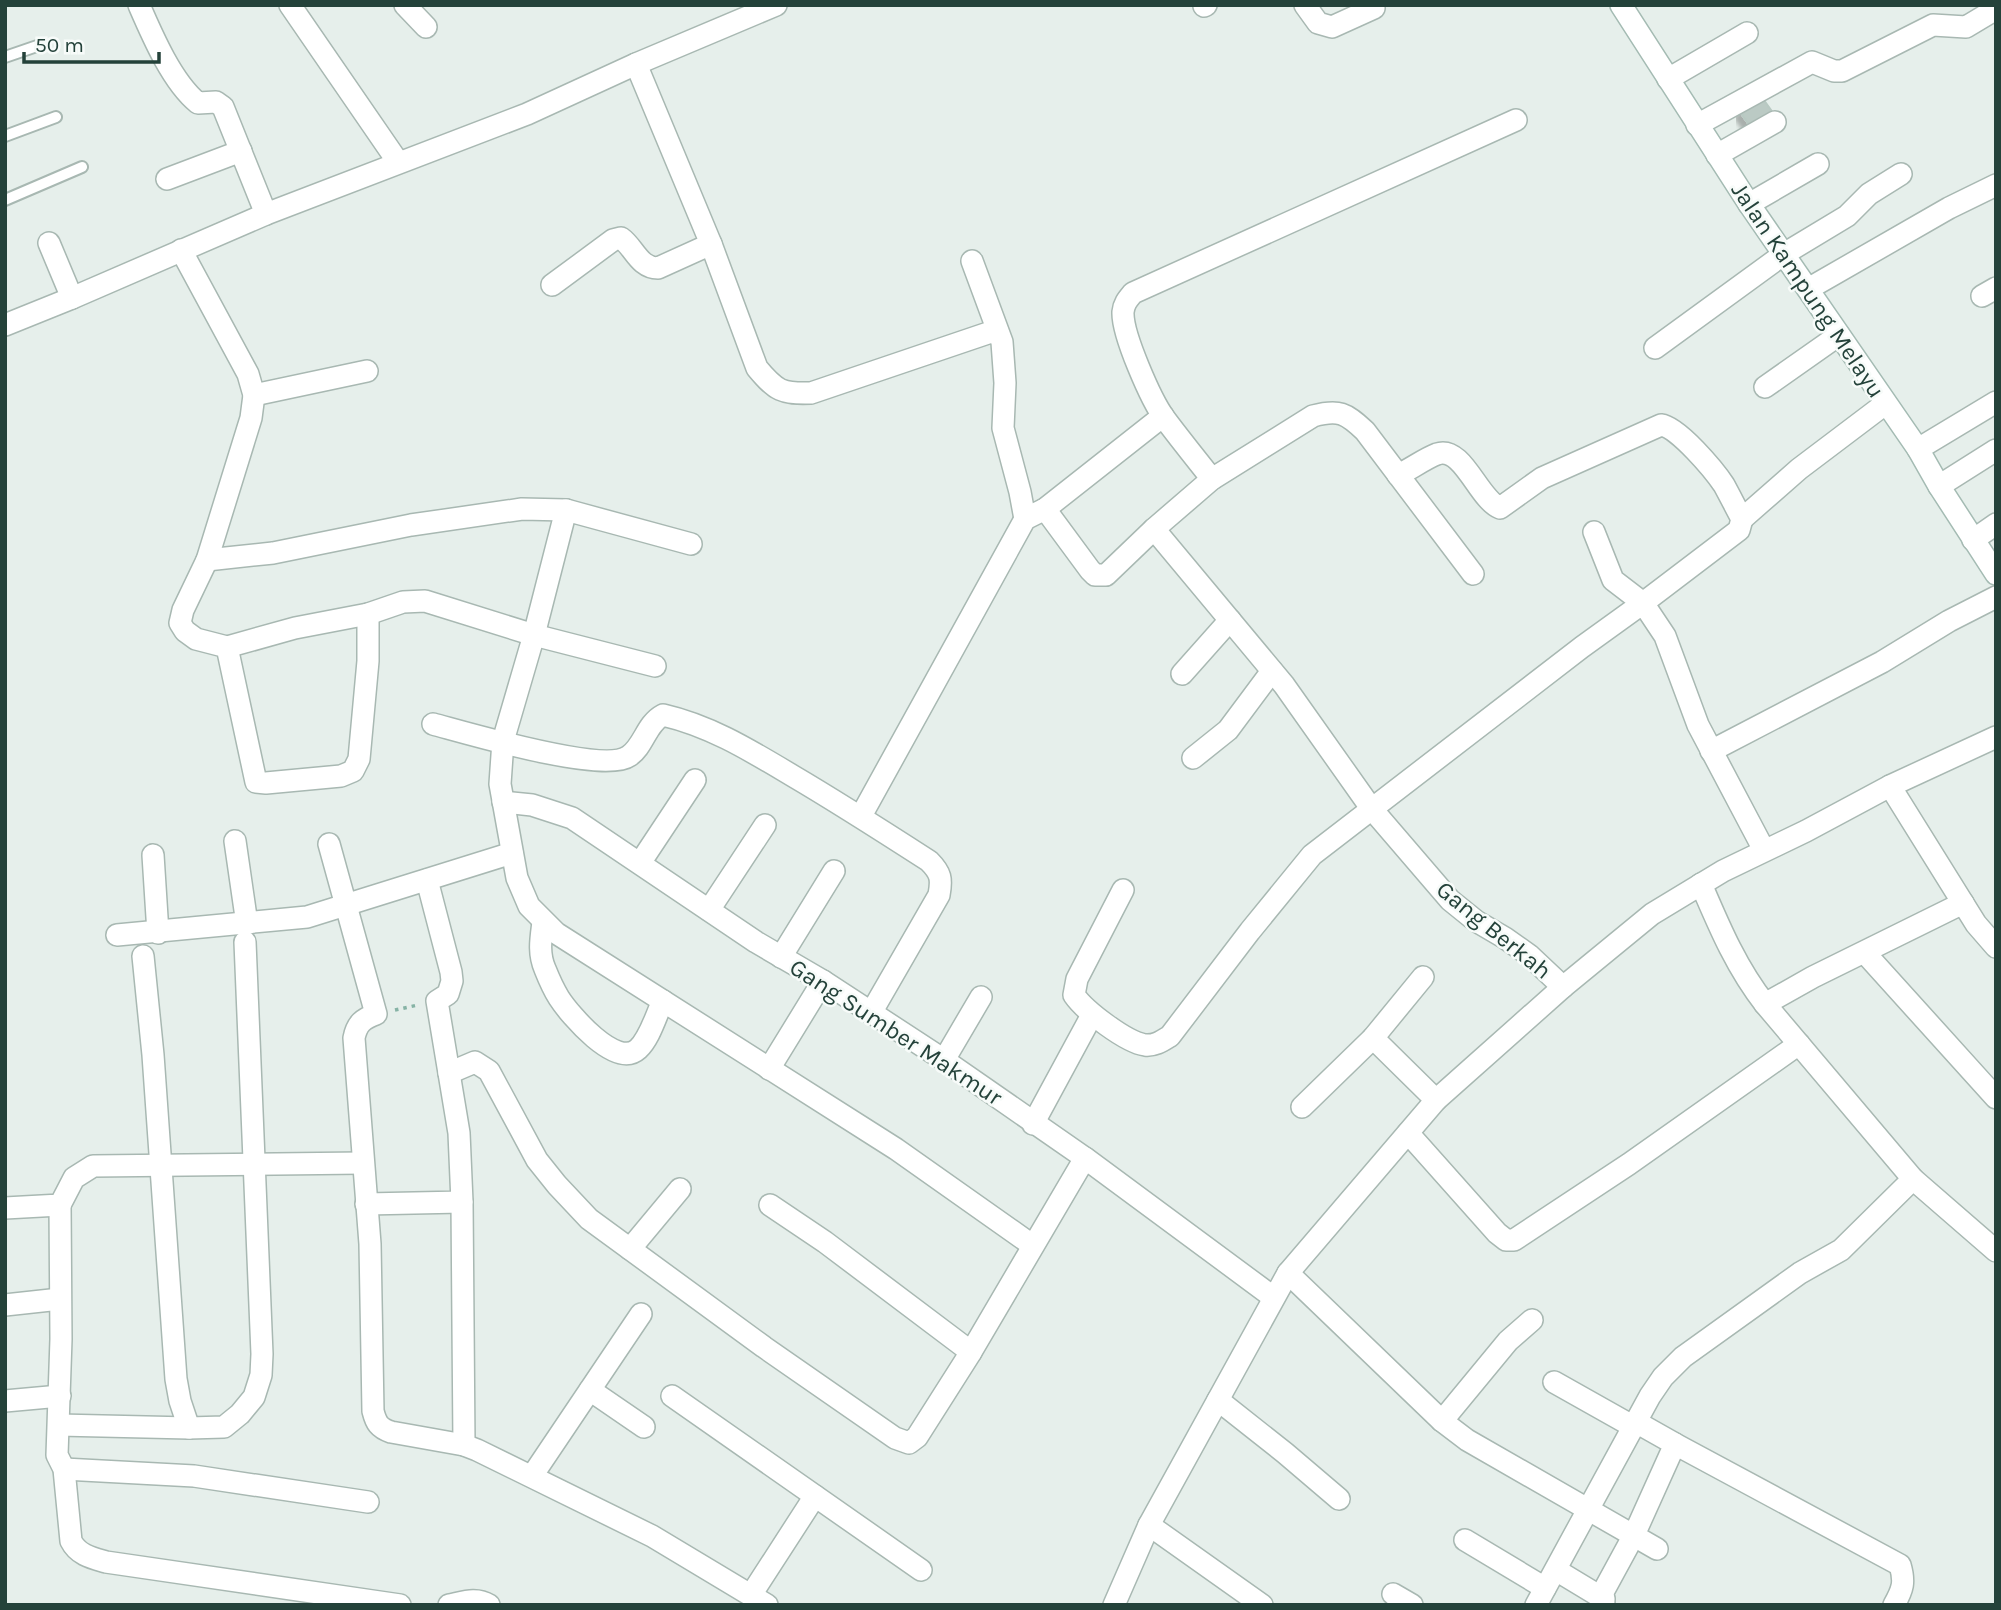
<svg xmlns="http://www.w3.org/2000/svg" width="2001" height="1610" viewBox="0 0 2001 1610" font-family="Karla,sans-serif">
<defs>
<filter id="shadow"><feDropShadow dx="-5.5" dy="5.5" stdDeviation="2" flood-color="#0004"/></filter>
</defs>
<rect width="100%" height="100%" fill="#e6efeb"/>
<!-- building -->
<polygon fill="#bbcac4" stroke="#b8c9c2" stroke-width="2" filter="url(#shadow)" points="1761,96 1776,117 1755,133 1740,112"/>
<g fill="none" stroke-linecap="round" stroke-linejoin="round">
<defs>
<g id="service">
<polyline points="5,57 37,46"/>
<polyline points="5,136 56,117"/>
<polyline points="5,200 82,167"/>
</g>
<g id="minor">
<path d="M139,5C152,35 172,82 198,103L216,102L223,107L266,214"/>
<polyline points="290,5 398,162"/>
<polyline points="405,5 426,27"/>
<polyline points="1305,5 1318,23 1332,27 1374,8"/>
<polyline points="1204,6 1206,5"/>
<polyline points="1668,79 1747,33"/>
<polyline points="1697,125 1812,62 1834,71 1842,71 1933,25 1966,27 1996,9"/>
<polyline points="1717,155 1775,122"/>
<polyline points="167,179 241,151"/>
<polyline points="1749,204 1818,164"/>
<polyline points="49,243 72,298"/>
<path d="M711,244L757,368C776,391 782,394 811,393L997,330"/>
<polyline points="181,250 248,374 254,395 251,418 207,560 183,610 180,623 185,631 196,639 227,647 256,782 266,783 341,776 353,771 359,759 368,661 368,614"/>
<polyline points="972,261 1002,342 1005,383 1003,428 1020,492 1025,519"/>
<path d="M552,285L613,240L621,238C634,247 639,268 658,268L711,244L636,64"/>
<polyline points="1808,289 1949,208 1996,185"/>
<polyline points="1982,296 1996,288"/>
<polyline points="1655,348 1784,254 1847,216 1869,194 1901,174"/>
<polyline points="1765,387 1839,335"/>
<polyline points="254,395 367,371"/>
<polyline points="1918,449 1996,402"/>
<path d="M1398,475C1411,469 1424,459 1437,454C1463,445 1478,499 1500,508L1542,478L1661,425C1678,427 1714,470 1724,485C1730,496 1736,508 1742,519L1739,530L1643,603L1613,580L1594,532"/>
<path d="M1212,479C1196,459 1180,439 1165,419C1151,400 1122,334 1123,312C1124,303 1128,299 1133,293L1516,120"/>
<polyline points="1939,486 1996,450"/>
<path d="M1045,509L1090,570L1095,575H1106L1154,529L1212,479L1313,416C1339,409 1346,413 1365,431L1473,574"/>
<polyline points="566,510 534,635 503,741 500,784 517,878 529,906 556,933 896,1149 1032,1245"/>
<polyline points="1742,519 1799,469 1885,404"/>
<polyline points="1154,529 1284,685 1371,808 1450,900 1476,921 1505,938 1529,955 1563,987"/>
<polyline points="1973,540 1996,524"/>
<polyline points="207,560 273,553 411,525 522,509 566,510 691,544"/>
<polyline points="227,647 295,628 368,614 403,602 425,601 534,635 655,666"/>
<polyline points="1182,674 1230,620"/>
<path d="M433,724C467,733 604,774 629,756C644,746 646,724 663,715C711,726 751,751 793,776C839,803 884,832 929,861C941,873 942,879 939,895L871,1013"/>
<polyline points="1711,751 1882,662 1949,621 1996,597"/>
<polyline points="1193,758 1228,730 1272,671"/>
<polyline points="1890,786 1976,924 1996,947"/>
<polyline points="503,802 532,805 572,818 756,942 823,981 944,1060 1085,1158 1273,1297"/>
<polyline points="861,816 1025,519 1045,509 1163,416"/>
<polyline points="235,841 247,924"/>
<path d="M329,844L376,1014C363,1019 357,1023 354,1038L370,1244L373,1411C376,1423 379,1428 391,1432L464,1445L477,1450L652,1536L767,1605"/>
<polyline points="153,855 158,933"/>
<polyline points="640,863 695,780"/>
<path d="M1701,884C1719,926 1736,967 1765,1004L1913,1179L1996,1251"/>
<path d="M1123,890L1077,979L1074,995C1085,1011 1126,1042 1145,1045C1155,1046 1162,1041 1170,1036L1250,931L1312,855L1582,647L1643,603L1665,636L1698,725L1764,850"/>
<polyline points="709,910 765,825"/>
<path d="M543,922C541,938 538,953 545,969C549,979 554,990 559,998C570,1015 616,1069 638,1049C650,1038 656,1015 663,1001"/>
<polyline points="117,935 307,917 512,853"/>
<polyline points="1865,953 1996,1098"/>
<polyline points="143,956 153,1055 176,1379 180,1401 189,1428"/>
<polyline points="781,957 834,871"/>
<polyline points="1765,1004 1813,977 1963,903"/>
<polyline points="1373,1038 1436,1100"/>
<polyline points="944,1060 981,997"/>
<polyline points="769,1069 823,981"/>
<polyline points="449,1073 475,1062 489,1071 537,1160 557,1185 589,1219 764,1347 895,1438 909,1443 917,1437 971,1352 1085,1158"/>
<polyline points="1302,1107 1373,1038 1423,977"/>
<polyline points="1033,1124 1092,1015"/>
<polyline points="1408,1133 1497,1233 1506,1240 1514,1240 1629,1164 1799,1044"/>
<polyline points="462,1202 464,1445"/>
<polyline points="366,1204 462,1202 459,1133 437,1001 448,994 452,981 451,972 427,880"/>
<path d="M60,1205L61,1339L57,1455L64,1469L71,1541C78,1555 92,1558 106,1562L400,1605"/>
<polyline points="770,1205 825,1242 971,1352"/>
<polyline points="5,1208 60,1205 74,1178 93,1166 363,1163"/>
<polyline points="630,1249 680,1189"/>
<polyline points="1288,1273 1442,1421 1467,1440 1657,1549"/>
<polyline points="5,1305 60,1299"/>
<polyline points="1554,1382 1634,1427"/>
<polyline points="590,1390 644,1427"/>
<polyline points="672,1396 921,1570"/>
<polyline points="1218,1400 1285,1453 1339,1499"/>
<polyline points="5,1401 60,1396"/>
<polyline points="1442,1421 1508,1341 1532,1320"/>
<polyline points="59,1425 189,1428 224,1427 240,1414 254,1397 261,1375 262,1354 245,942"/>
<path d="M1675,1444L1900,1565C1905,1582 1903,1589 1894,1605"/>
<polyline points="64,1469 194,1476 368,1502"/>
<polyline points="532,1476 641,1314"/>
<polyline points="1149,1525 1262,1605"/>
<polyline points="1465,1540 1545,1588"/>
<polyline points="1556,1570 1604,1599"/>
<polyline points="1393,1594 1412,1605"/>
<polyline points="751,1595 815,1496"/>
<path d="M449,1605C464,1602 476,1597 489,1605"/>
<polyline points="1114,1605 1149,1525 1288,1273 1436,1100 1563,987 1652,914 1723,871 1806,831 1890,786 1996,737"/>
<polyline points="1536,1605 1650,1396 1663,1377 1683,1357 1800,1273 1841,1250 1913,1179"/>
<polyline points="1604,1605 1603,1592 1634,1535 1675,1444 1636,1422"/>
</g>
<polyline id="tertiary" points="5,325 72,298 266,214 527,114 636,64 776,5"/>
<polyline id="secondary" points="1621,5 1749,204 1918,449 1939,486 1996,574"/>
</defs>
<!-- service casing -->
<use href="#service" stroke="#a8b8b2" stroke-width="14"/>
<!-- minor casing -->
<use href="#minor" stroke="#a8b8b2" stroke-width="24"/>
<!-- tertiary casing -->
<use href="#tertiary" stroke="#a8b8b2" stroke-width="24"/>
<!-- secondary casing -->
<use href="#secondary" stroke="#a4bbb3" stroke-width="24"/>
<!-- path -->
<polyline stroke="#86b3a5" stroke-width="3.5" stroke-dasharray="3.5 5" stroke-linecap="butt" points="395,1010 418,1005"/>
<!-- service -->
<use href="#service" stroke="#fff" stroke-width="10"/>
<!-- minor -->
<use href="#minor" stroke="#fff" stroke-width="21"/>
<!-- tertiary -->
<use href="#tertiary" stroke="#fff" stroke-width="21"/>
<!-- secondary -->
<use href="#secondary" stroke="#fff" stroke-width="21"/>
</g>
<g text-anchor="middle" stroke-width="5" stroke-linejoin="round" paint-order="stroke">
<!-- street labels -->
<g font-size="24" fill="#24423a" stroke="#f7fbf9">
<text transform="translate(1808 290) rotate(56)" y="8">Jalan Kampung Melayu</text>
<text transform="translate(1494 930) rotate(39)" y="8">Gang Berkah</text>
<text transform="translate(896 1032) rotate(33)" y="8">Gang Sumber Makmur</text>
</g>
</g>
<!-- border -->
<rect width="2001" height="1610" fill="none" stroke="#24423a" stroke-width="14"/>
<!-- scale -->
<path d="M24 52v10h135v-10" fill="none" stroke="#24423a" stroke-width="3.5"/>
<text x="35" y="52" font-size="21" fill="#24423a" stroke="#f7fbf9" stroke-width="5" paint-order="stroke">50 m</text>
</svg>
